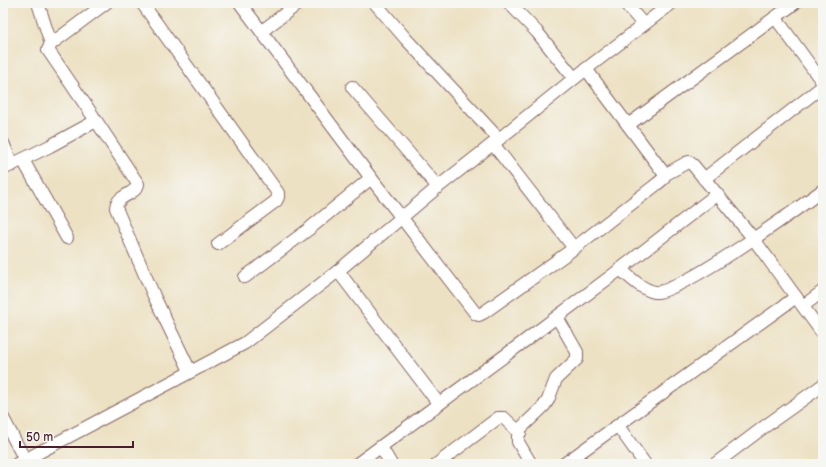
<svg xmlns="http://www.w3.org/2000/svg" width="826" height="467" viewBox="0 0 826 467" font-family="'Balsamiq Sans',sans-serif">
<rect width="100%" height="100%" fill="#f6f6f2"/>
<filter id="ink" filterUnits="userSpaceOnUse"><feTurbulence type="fractalNoise" baseFrequency=".025" numOctaves="2"/><feDisplacementMap in="SourceGraphic" scale="8" xChannelSelector="R" yChannelSelector="G"/><feConvolveMatrix kernelMatrix="1 2 1 2 8 2 1 2 1" color-interpolation-filters="sRGB"/></filter>
<filter id="wash" filterUnits="userSpaceOnUse"><feTurbulence type="fractalNoise" baseFrequency=".012" numOctaves="4" result="noise"/><feDisplacementMap in="SourceGraphic" scale="16" xChannelSelector="R" yChannelSelector="G"/><feGaussianBlur stdDeviation="0.9" result="paint"/><feColorMatrix in="noise" values="0 0 0 0 0 0 0 0 0 0 0 0 0 0 0 0 0 1.4 0 .05"/><feComposite in="paint" operator="in"/></filter>
<g filter="url(#wash)">
<rect width="100%" height="100%" fill="#ede1c3"/>
</g>
<g filter="url(#ink)">
<g fill="none" stroke-linecap="round" stroke-linejoin="round">
<defs>
<g id="minor">
<polyline points="38,3 51,44"/>
<polyline points="142,3 278,193 278,197 276,201 218,244"/>
<polyline points="240,3 371,178 476,314 479,315 483,313 569,252 657,184 663,179 665,173"/>
<polyline points="375,3 406,39 499,139"/>
<polyline points="509,3 537,32 574,78"/>
<polyline points="625,3 643,24"/>
<polyline points="775,17 823,83"/>
<polyline points="262,31 299,3"/>
<polyline points="586,69 663,172 668,173 686,163 689,162 693,165 753,238 823,334"/>
<polyline points="352,87 438,187"/>
<path d="M95,119L138,184C136,195 116,195 116,208L154,296L190,371"/>
<polyline points="628,125 795,3"/>
<polyline points="3,143 12,165"/>
<polyline points="493,144 574,248"/>
<polyline points="23,160 67,238"/>
<polyline points="3,169 50,146 94,122 93,116 48,50 51,44 106,3"/>
<polyline points="704,179 823,86"/>
<path d="M620,269C630,277 642,290 655,292C676,296 800,207 823,190"/>
<polyline points="338,271 439,404"/>
<polyline points="245,277 309,229 371,178"/>
<polyline points="803,306 823,291"/>
<polyline points="3,418 25,460"/>
<polyline points="618,426 645,464"/>
<polyline points="381,447 391,464"/>
<polyline points="17,464 245,343 338,271 438,187 499,139 586,69 672,3"/>
<polyline points="357,464 518,346 614,274 717,194"/>
<polyline points="437,464 498,418 504,418 520,433"/>
<polyline points="531,464 518,442 518,436 521,428 544,406 548,400 556,379 577,359 577,352 557,317"/>
<polyline points="564,464 796,297"/>
<polyline points="715,464 764,427 823,385"/>
</g>
</defs>
<!-- minor casing -->
<use href="#minor" stroke="#836360" stroke-width="14"/>
<!-- minor -->
<use href="#minor" stroke="#fff" stroke-width="12"/>
</g>
</g>
<!-- margin -->
<rect width="826" height="467" fill="none" stroke="#f6f6f2" stroke-width="16"/>
<!-- scale -->
<path d="M20 441v6h113v-6" fill="none" stroke="#4a1f2b" stroke-width="2"/>
<text x="26" y="441" font-size="12" fill="#4a1f2b" stroke="#f6f6f2" stroke-width="3" paint-order="stroke">50 m</text>
</svg>
